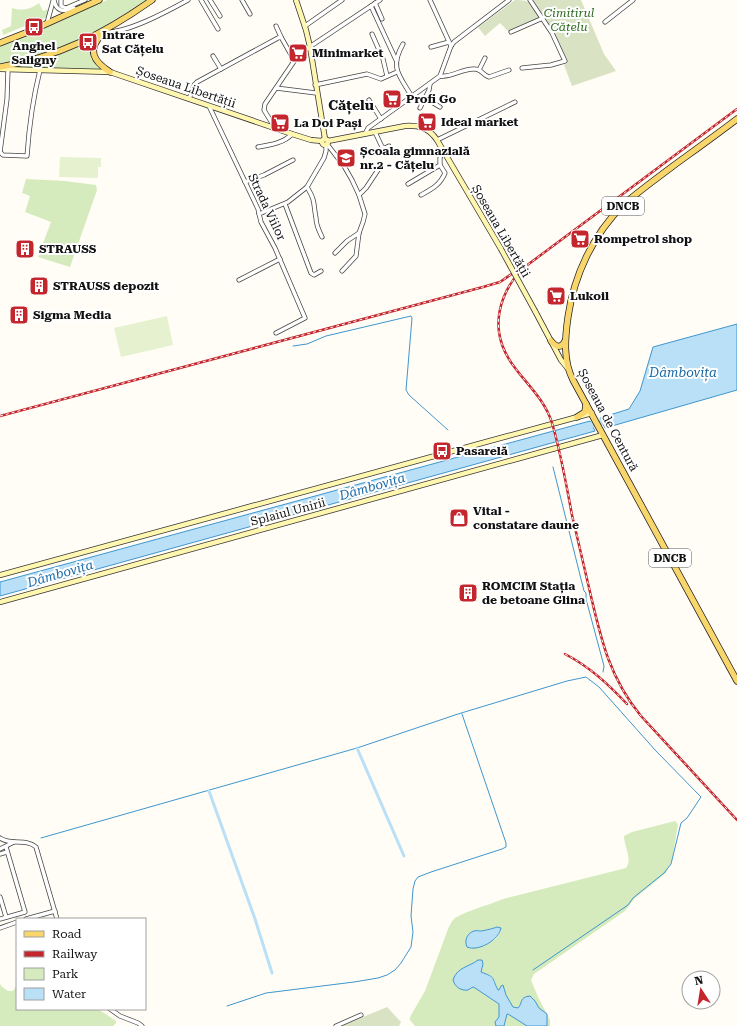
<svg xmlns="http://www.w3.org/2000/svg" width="737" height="1026" viewBox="0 0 737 1026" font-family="'Roboto Serif',serif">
<rect width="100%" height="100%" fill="#fffdf5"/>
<!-- green -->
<g fill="#d5ebbd" fill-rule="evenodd">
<path d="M107,0H146C101,32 55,55 0,64V46Z"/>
<path d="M39,3L43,11L49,9L47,17L3,35L2,30L11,26L12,8C22,11 30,10 39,3Z"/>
<polygon points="94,39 93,44 102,69 100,70 4,68 57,54"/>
<polygon points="26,179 65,181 96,185 97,190 70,267 38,257 51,222 25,212 30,196 22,193"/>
<path d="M675,821L678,824L672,860L666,873L635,898L625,911L534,974L531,980L538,997L550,1020V1026H547V1014L539,1008L535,1001L518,1008L513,1007L506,995L504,988L498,990C492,977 496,977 481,972L483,964L481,960C477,960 476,962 472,964C465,969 461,967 455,975L470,990L473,987L475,988L499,1004V1017L495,1022L496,1026H415L410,1020V1017L425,991L448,929C449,926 451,923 453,920C459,913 492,904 503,899L626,868C633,859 624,847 624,836L632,832ZM497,927L501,928C500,938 492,942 483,945L476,930L483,931Z"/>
<polygon points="0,983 1,986 8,991 13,991 17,985 17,1009 98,1009 116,1021 116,1023 113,1026 0,1026"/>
<polygon points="507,1014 511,1015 527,1026 504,1026"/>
</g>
<!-- cemetery -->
<g fill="#d9e3c4">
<path d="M515,0C532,0 531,4 540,18L509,32L500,23L485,36L478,27Z"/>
<polygon points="533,0 581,0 604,54 616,71 572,86 564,65 567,63 553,32"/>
<polygon points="387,1007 401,1022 399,1026 341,1026"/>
</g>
<!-- pitch -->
<g fill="#e6f2cf">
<polygon points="60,157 101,158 101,167 98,167 98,178 59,177"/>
<polygon points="167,316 173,345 121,357 114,328"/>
</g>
<!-- water -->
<g fill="#b9e0f7" stroke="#3f96cf">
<polygon points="737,324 737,390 605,428 600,418 629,409 640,391 653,347"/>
<polygon points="590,421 595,431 0,596 0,582"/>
<path d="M497,927L501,928C499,940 478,952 467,947C464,941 467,933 474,931C477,930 478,931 481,931C483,931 495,928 497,927Z"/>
<path d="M478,960H482L483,964L481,972C497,978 491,977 498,990H499L501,986L503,985L506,995L513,1007L518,1008C523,1003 519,997 530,996L535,1001L539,1008L547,1014V1026H527L508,1014H507L504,1026H496L495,1022L499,1017V1004L475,988L473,987L468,990C461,991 455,987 453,980C457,967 469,967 478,960Z"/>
</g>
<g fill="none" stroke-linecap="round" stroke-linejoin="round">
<!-- stream -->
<g stroke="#3f96cf" stroke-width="1">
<polyline points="293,346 307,344 326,336 411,316 412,318 406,390 409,395 448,430"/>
<polyline points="553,467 584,591 586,593 586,599 604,666 603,672"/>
<polyline points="41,838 357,748 458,714 567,681 586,677 599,687 656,751 701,797 687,818 681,823 671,864 664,873 633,898 628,905 533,970"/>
<polyline points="227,1006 266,993 354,982 378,978 387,975 395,970 401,963 411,947 413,932 411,916 413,889 415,881 418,877 431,872 502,849 506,847 506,843 462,714"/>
</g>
<!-- canal -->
<g stroke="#b9e0f7" stroke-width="3">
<polyline points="357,748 404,856"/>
<polyline points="209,791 255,919 272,973"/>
</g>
<!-- river -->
<polyline stroke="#b9e0f7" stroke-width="5.5" points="584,427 609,420"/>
<defs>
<g id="minor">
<path d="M54,0C56,12 64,12 74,8"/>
<polyline points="61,0 61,6 66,8 85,0"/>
<polyline points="201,0 218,29"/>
<polyline points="210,0 220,16"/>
<polyline points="242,0 250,14"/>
<polyline points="430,0 451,46"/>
<polyline points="375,3 382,19"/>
<polyline points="371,6 396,60"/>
<polyline points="605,22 633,0"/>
<polyline points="47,23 53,1"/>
<polyline points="276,26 281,37"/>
<polyline points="305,26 342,0"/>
<path d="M104,32C126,34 168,11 188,0"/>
<polyline points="511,32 543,18"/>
<polyline points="372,34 383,59 387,76"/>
<path d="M403,44C389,68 400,76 412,97"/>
<polyline points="431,47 449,42"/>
<polyline points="213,56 221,69"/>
<polyline points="522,68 551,65 565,61 552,33 530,0"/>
<polyline points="479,70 485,58"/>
<path d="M440,76C452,78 462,68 475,69C482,69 483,76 489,77L509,70"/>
<polyline points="315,85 367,74 381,79 397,72"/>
<polyline points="276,88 316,93"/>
<polyline points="425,98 440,107"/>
<polyline points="189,99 194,85 197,82 278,38 281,37 294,60"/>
<polyline points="369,100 381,119"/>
<polyline points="209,106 258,209 261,222 275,248 305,318 276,333"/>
<polyline points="420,108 429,90 430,84"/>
<polyline points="275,128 264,110 265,104 299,54 380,0"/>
<polyline points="375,132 382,147 385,148 389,146"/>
<polyline points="365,134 368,128 440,76 451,46 454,42 509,0"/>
<polyline points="437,140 515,102"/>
<polyline points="327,144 344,166 352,180 359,195 365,214 363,222 359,233 356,256 342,271"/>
<path d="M258,147C270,145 284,143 292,134"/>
<path d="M0,152L3,155L27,156C29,127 33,98 40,70"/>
<polyline points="0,152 7,99 8,69"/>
<polyline points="245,182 264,175 293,160"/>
<polyline points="408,184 440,165"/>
<path d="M307,187C316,202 313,203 316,218C316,225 319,231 322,237"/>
<polyline points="359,195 366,188 380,167"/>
<path d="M421,195C432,189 440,185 445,173L440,165V158L443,150"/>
<polyline points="285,204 311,273 314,275 321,271"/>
<polyline points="259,214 288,202 307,187 324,158 326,151 326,144"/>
<polyline points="335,253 347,241 359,233"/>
<polyline points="239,280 280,259"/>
<path d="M0,838C11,846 26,838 36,847L57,919"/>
<polyline points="0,849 14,842"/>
<polyline points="0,854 7,852"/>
<polyline points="0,897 6,917"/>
<polyline points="0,919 25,912 6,847"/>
<polyline points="26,919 55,911"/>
<polyline points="0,928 17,922"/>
<polyline points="110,1009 120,1016 138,1023 142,1026"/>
<polyline points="336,1026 361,1015"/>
</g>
<g id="secondary">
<polyline points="296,0 306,30 310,47 325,139"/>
<polyline points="0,69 110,72 292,134 311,140 322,141"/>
<circle cx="325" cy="142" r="3"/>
<path d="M328,141L405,126C419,125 429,128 437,140L501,249"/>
<polyline points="535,311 561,360 569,370"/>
<polyline points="0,575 592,413"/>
<polyline points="0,602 603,435"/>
</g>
<g id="primary">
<path d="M102,34C87,50 93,61 110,72"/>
<polyline points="0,43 28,32 99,0"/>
<path d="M0,67C58,57 104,34 152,0"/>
<path d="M737,119C716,135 695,150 673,166C656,179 639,191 623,205C593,235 574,275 568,317C565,338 563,361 573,380L737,681"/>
<path d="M551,341C556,347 561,349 565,341"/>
<polyline points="577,417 585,412 586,404"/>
</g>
</defs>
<!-- minor casing -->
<use href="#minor" stroke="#444" stroke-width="5"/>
<!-- secondary casing -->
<use href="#secondary" stroke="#333" stroke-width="6"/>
<!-- primary casing -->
<use href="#primary" stroke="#222" stroke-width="7"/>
<!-- minor -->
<use href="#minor" stroke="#fff" stroke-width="3.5"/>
<!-- secondary -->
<use href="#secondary" stroke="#fff6b0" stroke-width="4.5"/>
<!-- primary -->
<use href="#primary" stroke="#f9d66b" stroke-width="5.5"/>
<defs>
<g id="rail">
<path d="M737,109L522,269C506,286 496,309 499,332C504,370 541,387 552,423C561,453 566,484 572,515C578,540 584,566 590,592C601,639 609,677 641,716L737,820"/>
<polyline points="0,416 483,287 500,282 516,271"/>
<path d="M565,654C590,667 608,684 627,704"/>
</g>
</defs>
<!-- rail casing -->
<use href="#rail" stroke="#c4262e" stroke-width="2.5"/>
<!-- rail -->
<use href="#rail" stroke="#fff" stroke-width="1" stroke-dasharray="3" stroke-linecap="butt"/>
<defs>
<polyline id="secondary-bridge" points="501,249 535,311"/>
</defs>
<!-- secondary-bridge casing -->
<use href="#secondary-bridge" stroke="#333" stroke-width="6" stroke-linecap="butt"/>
<!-- secondary-bridge -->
<use href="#secondary-bridge" stroke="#fff6b0" stroke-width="4.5"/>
</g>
<!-- icons -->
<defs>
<symbol id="bus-square" viewBox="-11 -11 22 22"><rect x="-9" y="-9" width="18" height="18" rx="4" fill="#c4262e" stroke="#fff"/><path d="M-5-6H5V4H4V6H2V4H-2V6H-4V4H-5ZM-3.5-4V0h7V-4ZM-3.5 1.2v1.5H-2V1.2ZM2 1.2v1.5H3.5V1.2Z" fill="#fff"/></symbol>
<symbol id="supermarket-square" viewBox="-11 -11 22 22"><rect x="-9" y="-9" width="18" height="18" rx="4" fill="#c4262e" stroke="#fff"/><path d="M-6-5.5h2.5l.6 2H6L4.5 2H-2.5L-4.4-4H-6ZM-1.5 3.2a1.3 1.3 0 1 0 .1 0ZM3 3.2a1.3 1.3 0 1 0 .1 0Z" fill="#fff"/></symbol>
<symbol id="school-square" viewBox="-11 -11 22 22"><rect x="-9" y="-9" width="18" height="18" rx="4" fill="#c4262e" stroke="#fff"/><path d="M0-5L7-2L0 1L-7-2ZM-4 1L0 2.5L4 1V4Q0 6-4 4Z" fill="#fff"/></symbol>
<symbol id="building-square" viewBox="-11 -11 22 22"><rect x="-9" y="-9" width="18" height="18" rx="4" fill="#c4262e" stroke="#fff"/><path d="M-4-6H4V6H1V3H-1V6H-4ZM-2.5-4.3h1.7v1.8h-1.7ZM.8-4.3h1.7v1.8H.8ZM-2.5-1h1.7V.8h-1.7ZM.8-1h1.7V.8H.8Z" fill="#fff"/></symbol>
<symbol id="shop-square" viewBox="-11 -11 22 22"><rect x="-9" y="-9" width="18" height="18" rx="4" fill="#c4262e" stroke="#fff"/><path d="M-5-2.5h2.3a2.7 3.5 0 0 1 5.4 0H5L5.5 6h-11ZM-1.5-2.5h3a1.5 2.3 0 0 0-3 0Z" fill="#fff"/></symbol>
</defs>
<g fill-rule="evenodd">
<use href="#bus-square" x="23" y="16" width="22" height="22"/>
<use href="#bus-square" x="77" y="31" width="22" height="22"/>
<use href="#supermarket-square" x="287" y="42" width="22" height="22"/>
<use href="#supermarket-square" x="381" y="88" width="22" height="22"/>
<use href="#supermarket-square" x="416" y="111" width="22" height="22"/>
<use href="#supermarket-square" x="269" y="112" width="22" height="22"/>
<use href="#school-square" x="335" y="147" width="22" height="22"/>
<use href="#supermarket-square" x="569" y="228" width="22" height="22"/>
<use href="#building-square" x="14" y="238" width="22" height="22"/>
<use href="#building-square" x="28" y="275" width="22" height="22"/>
<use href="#supermarket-square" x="545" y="285" width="22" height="22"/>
<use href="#building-square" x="8" y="304" width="22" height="22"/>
<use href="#bus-square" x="431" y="440" width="22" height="22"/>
<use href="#shop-square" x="448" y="507" width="22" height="22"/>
<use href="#building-square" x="457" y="582" width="22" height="22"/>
</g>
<g text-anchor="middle" stroke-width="4" stroke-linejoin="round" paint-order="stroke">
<!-- shield labels -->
<g fill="#fff" stroke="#585858" stroke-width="1">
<rect x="602" y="197" width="42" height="18" rx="3"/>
<rect x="649" y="549" width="42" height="18" rx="3"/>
</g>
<g font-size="11" font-weight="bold" fill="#111">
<text x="623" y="210">DNCB</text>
<text x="670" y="562">DNCB</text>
</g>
<!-- park labels -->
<g font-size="12" font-style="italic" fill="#2f6b1f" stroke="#fff">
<text x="569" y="17">Cimitirul<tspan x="569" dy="14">Cățelu</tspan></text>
</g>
<!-- poi labels -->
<g font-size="12" font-weight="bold" fill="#111" stroke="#fff" text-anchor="start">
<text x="102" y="39">Intrare<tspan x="102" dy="14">Sat Cățelu</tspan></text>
<text x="34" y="50" text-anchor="middle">Anghel<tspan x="34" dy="14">Saligny</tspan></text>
<text x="312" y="57">Minimarket</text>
<text x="406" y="103">Profi Go</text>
<text x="441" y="126">Ideal market</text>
<text x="294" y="127">La Doi Pași</text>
<text x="360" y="155">Școala gimnazială<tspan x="360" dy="14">nr.2 - Cățelu</tspan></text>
<text x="594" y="243">Rompetrol shop</text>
<text x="39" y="253">STRAUSS</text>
<text x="53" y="290">STRAUSS depozit</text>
<text x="570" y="300">Lukoil</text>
<text x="33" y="319">Sigma Media</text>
<text x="456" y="455">Pasarelă</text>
<text x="473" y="515">Vital -<tspan x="473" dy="14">constatare daune</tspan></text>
<text x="482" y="590">ROMCIM Stația<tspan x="482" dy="14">de betoane Glina</tspan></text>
</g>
<!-- street labels -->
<g font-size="12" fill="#111" stroke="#fff">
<text transform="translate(186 87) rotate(19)" y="4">Șoseaua Libertății</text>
<text transform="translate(267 207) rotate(65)" y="4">Strada Viilor</text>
<text transform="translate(501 231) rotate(60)" y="4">Șoseaua Libertății</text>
<text transform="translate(608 420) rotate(62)" y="4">Șoseaua de Centură</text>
<text transform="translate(288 512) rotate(-15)" y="4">Splaiul Unirii</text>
</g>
<!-- water labels -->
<g font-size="13" font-style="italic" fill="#1768a6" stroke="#fff">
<text x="683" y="377">Dâmbovița</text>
<text transform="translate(372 486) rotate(-16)" y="5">Dâmbovița</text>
<text transform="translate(60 573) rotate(-16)" y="5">Dâmbovița</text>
</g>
<!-- quarter labels -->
<g font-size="14" font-weight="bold" fill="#111" stroke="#fff">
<text x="351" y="110">Cățelu</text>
</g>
</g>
<!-- legend -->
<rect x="16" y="918" width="130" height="92" fill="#ffffff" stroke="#a0a0a0"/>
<rect x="24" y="931" width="20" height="6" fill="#f9d66b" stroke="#a0a0a0"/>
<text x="52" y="938" font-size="12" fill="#111111">Road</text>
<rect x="24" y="951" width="20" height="6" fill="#c4262e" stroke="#a0a0a0"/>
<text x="52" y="958" font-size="12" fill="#111111">Railway</text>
<rect x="24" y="968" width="20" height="12" fill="#d5ebbd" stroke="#a0a0a0"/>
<text x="52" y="978" font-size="12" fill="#111111">Park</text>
<rect x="24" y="988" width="20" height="12" fill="#b9e0f7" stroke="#a0a0a0"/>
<text x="52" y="998" font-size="12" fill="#111111">Water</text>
<!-- north arrow -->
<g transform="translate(701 990) rotate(348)"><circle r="19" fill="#ffffff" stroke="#a0a0a0"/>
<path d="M0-3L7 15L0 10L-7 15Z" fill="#c4262e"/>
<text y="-6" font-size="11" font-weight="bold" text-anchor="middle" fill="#111111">N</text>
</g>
</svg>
